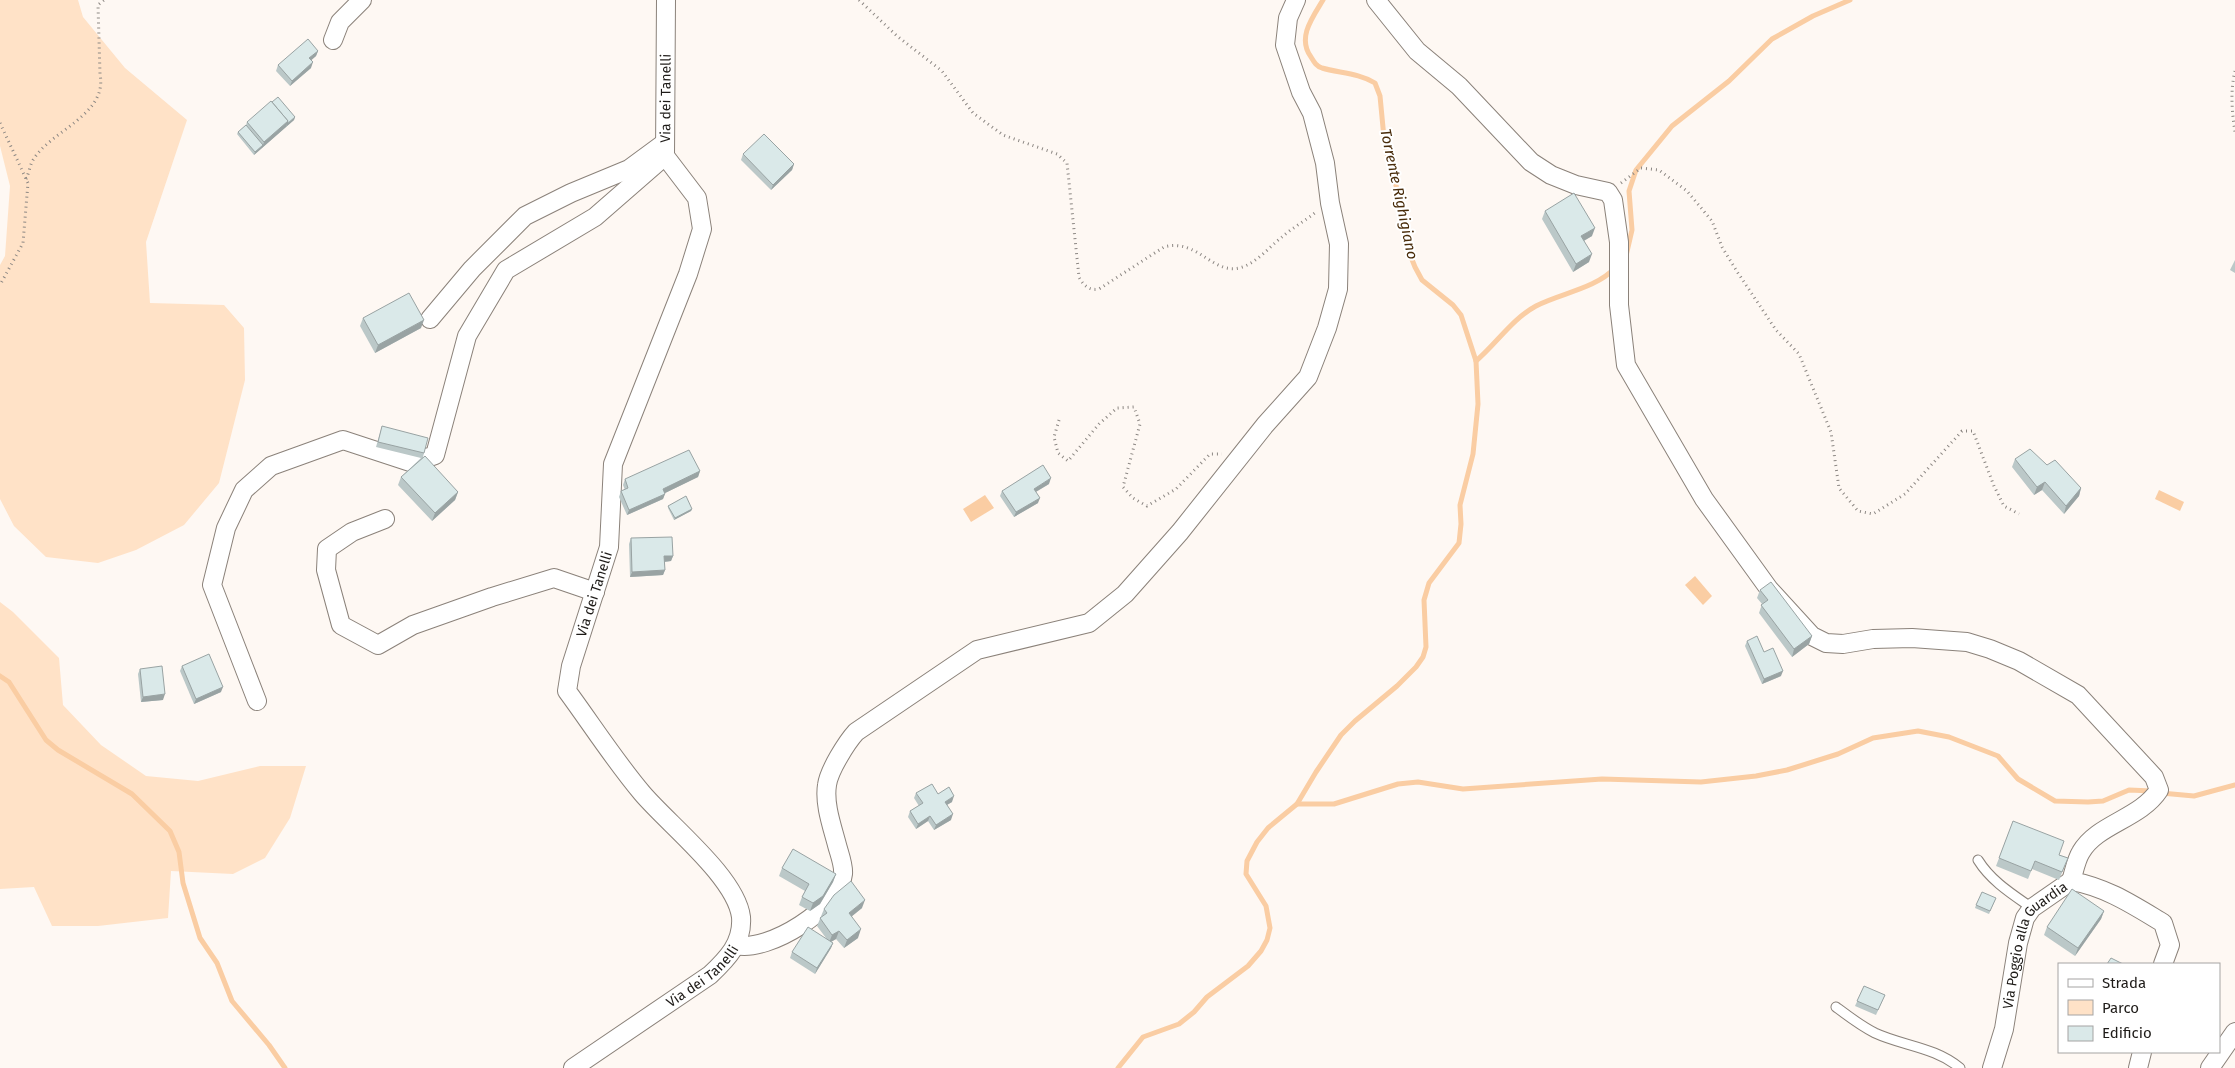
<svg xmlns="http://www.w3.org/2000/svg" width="2235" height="1068" viewBox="0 0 2235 1068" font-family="'Fira Sans',sans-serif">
<rect width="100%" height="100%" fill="#fef8f3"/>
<!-- green -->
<g fill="#ffe2c7">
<polygon points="0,0 78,0 83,17 125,68 187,120 146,242 150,303 224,305 244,328 245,380 219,483 184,525 136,550 98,563 46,557 14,526 0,499 0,265 5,256 10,186 0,146"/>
<polygon points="0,602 13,612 59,658 63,705 101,745 146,776 198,781 260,766 306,766 290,818 265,858 233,874 171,871 168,918 98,926 52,926 34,887 0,889"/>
</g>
<!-- water -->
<g fill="#facda3">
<polygon points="2159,490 2184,502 2180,511 2155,499"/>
<polygon points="985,495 994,508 971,522 963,509"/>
<polygon points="1695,576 1712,596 1703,605 1685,585"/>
</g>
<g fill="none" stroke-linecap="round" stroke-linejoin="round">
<!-- stream -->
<g stroke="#facda3" stroke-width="5">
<polyline points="1626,256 1632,230 1629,191 1636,170 1672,126 1729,81 1772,39 1813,16 1850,0"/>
<path d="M1476,361C1497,343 1512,319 1536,306C1561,293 1595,289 1615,268"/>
<polyline points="0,676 9,682 46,740 58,750 132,794 170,831 179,852 183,883 200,938 217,963 232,1001 269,1045 285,1068"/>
<polyline points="2161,793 2194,796 2235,785"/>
<polyline points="1297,804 1334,804 1398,784 1418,782 1463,789 1602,779 1701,782 1756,776 1787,770 1838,754 1873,738 1918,731 1949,737 1998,756 2018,779 2055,801 2088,802 2103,801 2129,790 2152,791"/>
<path d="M1118,1068L1143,1037L1179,1024L1194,1012L1207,997L1248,966L1261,951L1267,940L1270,928L1266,906L1246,874L1247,861L1257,842L1268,828L1297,804L1316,772L1341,735L1355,721L1397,686L1416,667L1423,657L1426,647L1424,600L1429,583L1459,543L1461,524L1460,505L1473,454L1478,404L1476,361L1461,315L1453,305L1422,280L1415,267L1409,252L1398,192L1389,163L1384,138L1380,96L1375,83C1359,73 1339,73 1322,68C1316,66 1314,62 1311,57C1297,38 1312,18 1323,0"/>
</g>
<defs>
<g id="service">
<path d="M1978,860C1991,881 2012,894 2032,908"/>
<path d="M1836,1007C1848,1016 1861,1026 1875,1033C1903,1046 1935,1047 1960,1068"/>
</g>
<g id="minor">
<path d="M1376,0L1417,51L1459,86L1531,162L1551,175L1576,185L1608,192L1613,200L1619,242V305L1626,365L1704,499L1769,589L1812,636L1826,643L1843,644L1873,639L1912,638L1967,642L1990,649L2019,661L2078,695L2154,777L2159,790C2140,819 2097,824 2081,852C2076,860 2074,872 2071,881"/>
<polyline points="333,40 340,22 362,0"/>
<polyline points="430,319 472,269 525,216 571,193 629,169 663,144"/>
<polyline points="385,519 352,532 327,549 326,570 341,625 378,645 413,625 492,597 554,578 595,592"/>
<polyline points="257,701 212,585 226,528 244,490 271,466 343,440 413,463 435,455 467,336 506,270 595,217 665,156"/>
<path d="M736,945C768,953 840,908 843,874C844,865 839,853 837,845C832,826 824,804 827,785C829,770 847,742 856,732L977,650L1089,623L1125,594L1180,532L1265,425L1308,377L1327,328L1338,289L1339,244L1330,203L1325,163L1312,113L1301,92L1285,45L1288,18L1296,0"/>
<path id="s1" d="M573,1068L710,975C727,959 743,943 741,917C736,877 668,824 642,793C615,761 592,725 567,691L571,666L609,547L613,464L688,274L702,229L697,198L665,156L666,0"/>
<path id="s2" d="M1992,1068L2004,1029L2018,943L2025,918L2032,908L2071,881C2106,887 2133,905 2163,923L2170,945L2163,964"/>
<polyline points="2138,1068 2142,1052"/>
<polyline points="2210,1068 2235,1032"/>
</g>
</defs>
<!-- service casing -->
<use href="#service" stroke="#8b827a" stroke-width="11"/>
<!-- minor casing -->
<use href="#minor" stroke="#8b827a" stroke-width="20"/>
<!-- path -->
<g stroke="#8c8783" stroke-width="3" stroke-dasharray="1 4" stroke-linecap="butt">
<path d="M859,0L897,36L942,71L973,113L984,121L1003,135L1057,154L1067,163L1079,277C1083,285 1089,291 1099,289L1164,247C1197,238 1212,274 1239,268C1256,264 1268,248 1282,237C1292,228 1305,221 1316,212"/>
<path d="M2235,71C2230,91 2232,112 2235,132"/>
<polyline points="0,123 28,183 23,243 0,285"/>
<path d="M26,179C29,173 30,165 33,160C51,130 108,115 100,74L98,5L104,0"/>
<polyline points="1621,183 1641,168 1659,170 1687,191 1712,221 1722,247 1738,273 1776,330 1799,354 1831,432 1839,488 1858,511 1873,514 1905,494 1962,431 1973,431 1994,486 2004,506 2019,514"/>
<polyline points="1059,420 1054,437 1058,453 1068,461 1099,424 1117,408 1134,407 1140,424 1123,487 1133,498 1147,506 1176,489 1210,454 1222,454"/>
</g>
<!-- service -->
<use href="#service" stroke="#fff" stroke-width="9"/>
<!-- minor -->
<use href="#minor" stroke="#fff" stroke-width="18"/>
</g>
<!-- wall -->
<g fill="#bbc8c8">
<polygon points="318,51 316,56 311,60 311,68 290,86 276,71 278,65"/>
<polygon points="295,117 294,120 254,155 237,134 238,132 246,125 247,122"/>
<polygon points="743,154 794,164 792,170 771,190 741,160"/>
<polygon points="1545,211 1592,236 1584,241 1589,262 1573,272 1542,219"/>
<polygon points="2235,260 2235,273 2230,270"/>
<polygon points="363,318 421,328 375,353 360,326"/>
<polygon points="382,426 424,453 423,457 458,492 455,500 432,521 398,485 401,477 421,458 376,447"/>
<polygon points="2015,459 2047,465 2081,488 2079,496 2064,514 2042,490 2034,495 2012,467"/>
<polygon points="700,471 698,477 665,493 663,499 627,515 619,497 621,491 625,490 623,485 625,479"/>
<polygon points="1049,484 1036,492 1038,503 1014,517 1000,496 1002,491"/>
<polygon points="668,506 692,509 691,511 674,520 668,508"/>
<polygon points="631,538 673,556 671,561 665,562 665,570 663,575 630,577 629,544"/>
<polygon points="1760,590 1812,636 1809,644 1792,657 1759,613 1762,604 1757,598"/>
<polygon points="1747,641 1764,652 1781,676 1762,684 1745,646"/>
<polygon points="182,666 221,692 194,704 180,671"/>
<polygon points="140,669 163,700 141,702 138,674"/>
<polygon points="916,793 938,794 952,802 947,805 951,820 934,830 928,821 916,829 908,817 910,811 919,806 914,798"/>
<polygon points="2013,821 2059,855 2068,858 2059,880 2032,869 2028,879 1996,866"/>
<polygon points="782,868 836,874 833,882 820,904 810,911 799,905 802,897 805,891 779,876"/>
<polygon points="1996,898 1989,914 1975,908 1976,905"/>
<polygon points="862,908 852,916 858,938 844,948 836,939 831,942 833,943 831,948 815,974 790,958 792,952 826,938 817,926 824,909"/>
<polygon points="2104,911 2101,919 2075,956 2044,935 2047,927"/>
<polygon points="1864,986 1885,995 1876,1015 1855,1006"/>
</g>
<!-- shaded-wall -->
<g fill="#99a3a3">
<polygon points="318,51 316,56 307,64 309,58"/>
<polygon points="313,62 311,68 290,86 292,81"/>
<polygon points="295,117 294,120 286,127 287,124"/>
<polygon points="288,121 286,127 254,155 255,152 263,145 264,142"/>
<polygon points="794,164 792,170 771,190 773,185"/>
<polygon points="1595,228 1592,236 1578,244 1581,236"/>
<polygon points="1592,254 1589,262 1573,272 1576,264"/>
<polygon points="424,320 421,328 375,353 378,345"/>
<polygon points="700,471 698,477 661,495 663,489"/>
<polygon points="1051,478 1049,484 1032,494 1034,489"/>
<polygon points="2045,482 2042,490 2034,495 2037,487"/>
<polygon points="2081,488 2079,496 2064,514 2066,506"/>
<polygon points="458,492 455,500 432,521 435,513"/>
<polygon points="665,494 663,499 627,515 629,510"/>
<polygon points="1040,498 1038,503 1014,517 1016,512"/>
<polygon points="692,509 691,511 674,520 675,518"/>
<polygon points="664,556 673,556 671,561 662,562"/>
<polygon points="665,570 663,575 630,577 632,572"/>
<polygon points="1812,636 1809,644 1792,657 1794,649"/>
<polygon points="1783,671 1781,676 1762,684 1764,679"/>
<polygon points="223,687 221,692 194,704 196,699"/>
<polygon points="165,694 163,700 141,702 143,697"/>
<polygon points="954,796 952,802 943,807 945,802"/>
<polygon points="953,814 951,820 934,830 936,825"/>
<polygon points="930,816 928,821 916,829 918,824"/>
<polygon points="836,874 833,882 820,904 810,911 813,903"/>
<polygon points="865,900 862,908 846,921 849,913"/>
<polygon points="2104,911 2101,919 2075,956 2078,948"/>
<polygon points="861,929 858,938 844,948 847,940"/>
<polygon points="839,931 836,939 829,943 832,935"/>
<polygon points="833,943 831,948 815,974 817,968"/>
</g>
<!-- building -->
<g fill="#dae9e9" stroke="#99a3a3">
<polygon points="308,39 318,51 309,58 313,62 292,81 278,65"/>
<polygon points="278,97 295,117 287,124 288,121 272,102"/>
<polygon points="271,101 288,121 264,142 247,122"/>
<polygon points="246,125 263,145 255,152 238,132"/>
<polygon points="764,134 794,164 773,185 743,154"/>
<polygon points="1574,193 1595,228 1581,236 1592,254 1576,264 1545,211"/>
<polygon points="409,293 424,320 378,345 363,318"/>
<polygon points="382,426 428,438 424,453 378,442"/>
<polygon points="2030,449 2047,465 2055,460 2081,488 2066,506 2045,482 2037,487 2015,459"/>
<polygon points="689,450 700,471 663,489 665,494 629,510 621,491 628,488 625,479"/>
<polygon points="425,456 458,492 435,513 401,477"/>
<polygon points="1043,465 1051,478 1034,489 1040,498 1016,512 1002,491"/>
<polygon points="686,496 692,509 675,518 668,506"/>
<polygon points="672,537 673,556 664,556 665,570 632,572 631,538"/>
<polygon points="1771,582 1812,636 1794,649 1761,605 1768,600 1760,590"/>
<polygon points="1757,636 1764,652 1773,648 1783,671 1764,679 1747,641"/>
<polygon points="209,654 223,687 196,699 182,666"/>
<polygon points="162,666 165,694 143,697 140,669"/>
<polygon points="932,784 938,794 949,787 954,796 945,802 953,814 936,825 930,816 918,824 910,811 923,803 916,793"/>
<polygon points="2013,821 2064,841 2059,855 2068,858 2062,872 2035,861 2031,871 1999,858"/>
<polygon points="793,849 836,874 823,896 813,903 802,897 809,884 782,868"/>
<polygon points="851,881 865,900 849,913 861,929 847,940 839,931 832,935 820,918 827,913 824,909 834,895"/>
<polygon points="2072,889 2104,911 2078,948 2047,927"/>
<polygon points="1982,892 1996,898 1990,911 1976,905"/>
<polygon points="808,927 833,943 817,968 792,952"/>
<polygon points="2111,958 2123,964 2107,964"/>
<polygon points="1864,986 1885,995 1878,1010 1857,1001"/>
</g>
<g text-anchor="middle" stroke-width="4" stroke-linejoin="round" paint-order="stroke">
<!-- street labels -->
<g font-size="14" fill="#1e1b18" stroke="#fff">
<text dy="5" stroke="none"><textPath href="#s1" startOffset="1148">Via dei Tanelli</textPath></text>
<text dy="5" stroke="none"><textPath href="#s1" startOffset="622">Via dei Tanelli</textPath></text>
<text dy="5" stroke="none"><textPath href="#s2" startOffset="134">Via Poggio alla Guardia</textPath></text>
<text dy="5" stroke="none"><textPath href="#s1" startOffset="159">Via dei Tanelli</textPath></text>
</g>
<!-- water labels -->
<g font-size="15" font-style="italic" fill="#482b09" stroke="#fff">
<text transform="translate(1399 194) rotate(78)" y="5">Torrente Righigiano</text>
</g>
</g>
<!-- legend -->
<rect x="2058" y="963" width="162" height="90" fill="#ffffff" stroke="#a5a4a3"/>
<rect x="2068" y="979" width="25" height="8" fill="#ffffff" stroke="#a5a4a3"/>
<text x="2102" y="988" font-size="15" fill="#1e1b18">Strada</text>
<rect x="2068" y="1000" width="25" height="15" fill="#ffe2c7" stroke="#a5a4a3"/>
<text x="2102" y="1013" font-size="15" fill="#1e1b18">Parco</text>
<rect x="2068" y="1026" width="25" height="15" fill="#dae9e9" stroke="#a5a4a3"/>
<text x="2102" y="1038" font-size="15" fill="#1e1b18">Edificio</text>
</svg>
